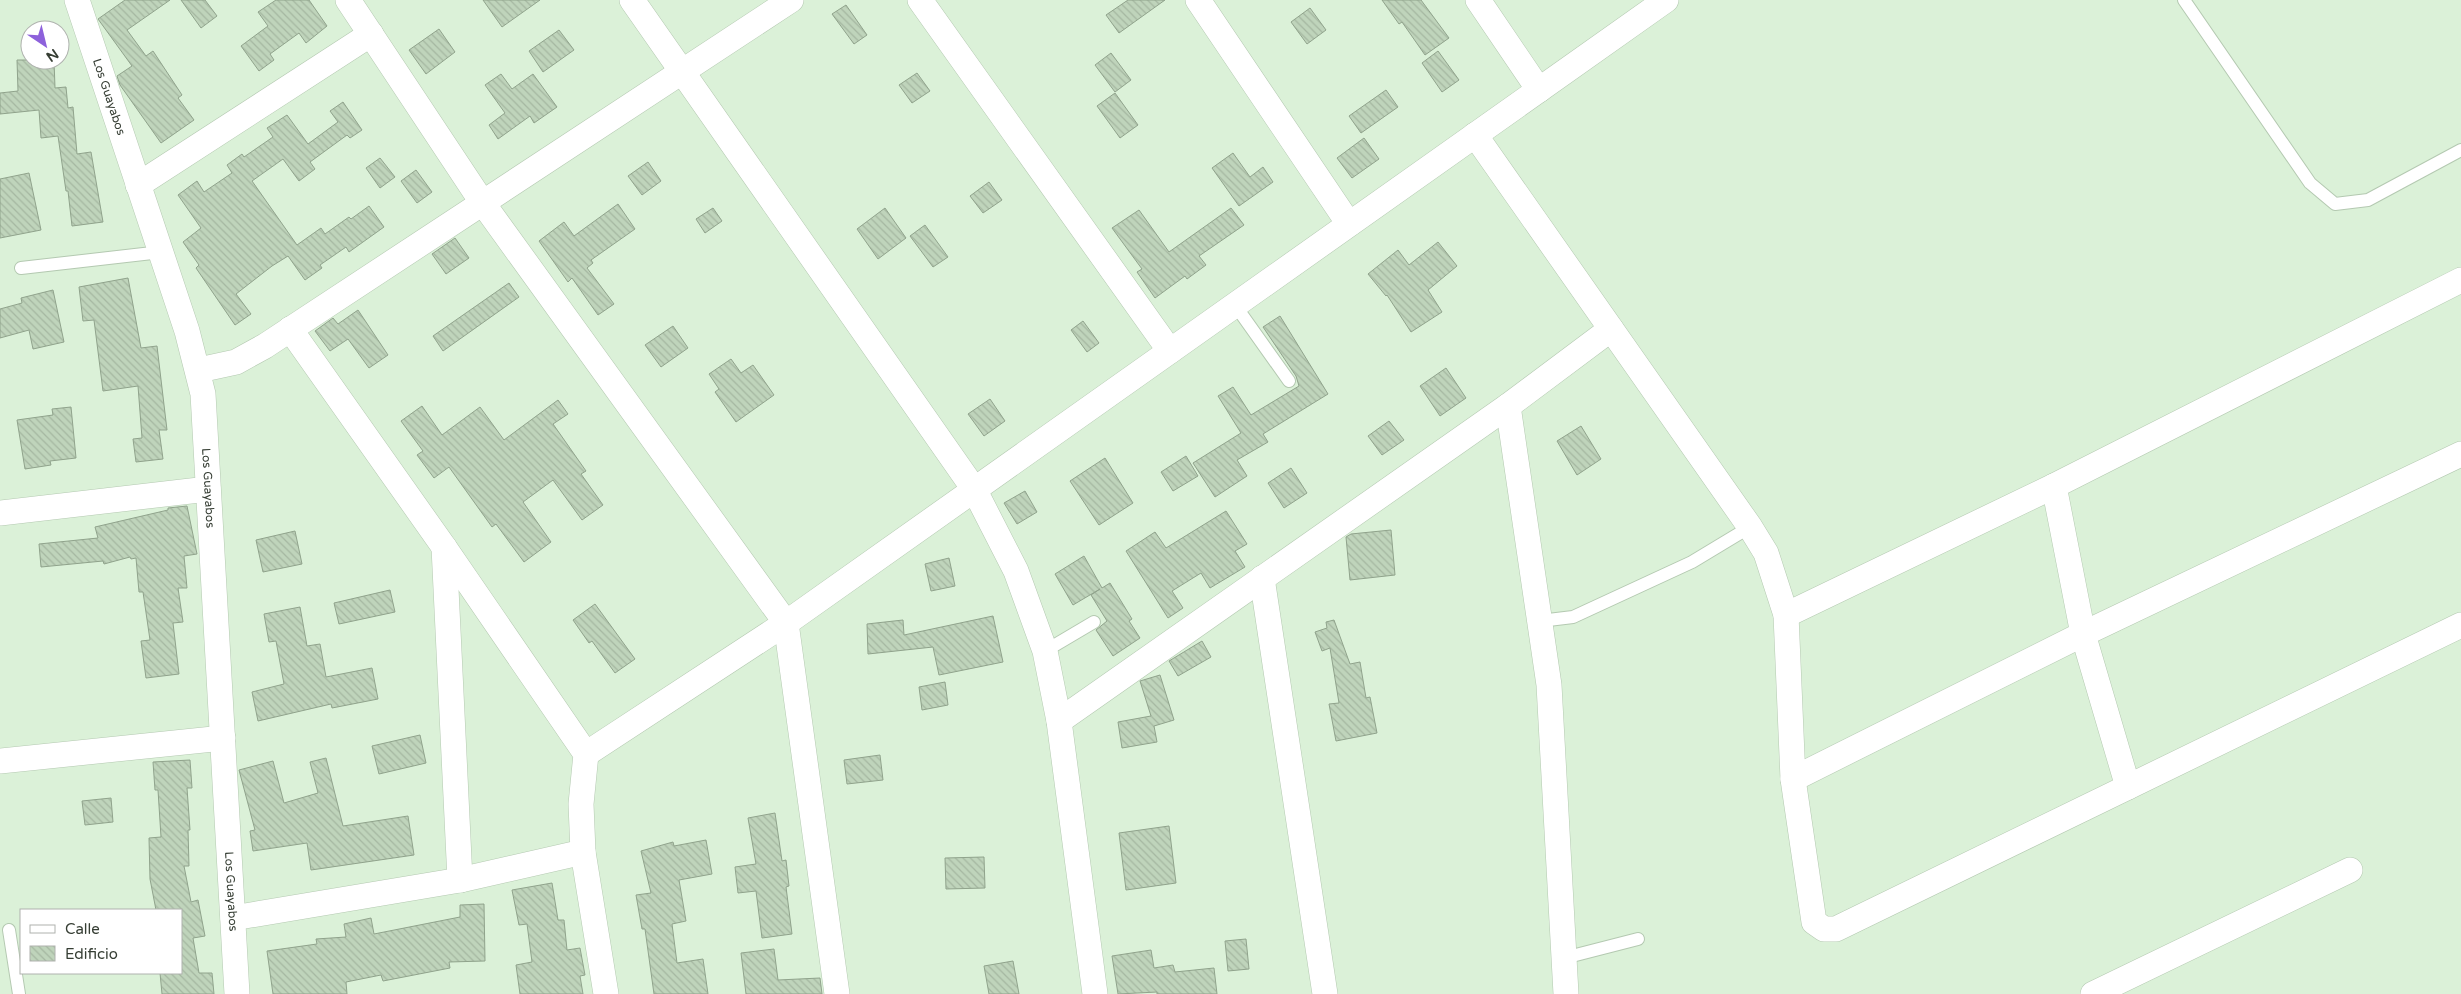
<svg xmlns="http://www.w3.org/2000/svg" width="2461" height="994" viewBox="0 0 2461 994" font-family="'Varela Round',sans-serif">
<defs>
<pattern id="building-back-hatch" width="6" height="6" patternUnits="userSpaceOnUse" patternTransform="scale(1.25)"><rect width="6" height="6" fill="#bfd4bb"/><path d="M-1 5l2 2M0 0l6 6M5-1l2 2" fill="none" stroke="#a5b7a1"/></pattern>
</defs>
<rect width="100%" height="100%" fill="#dbf1d8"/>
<!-- building -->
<g fill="url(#building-back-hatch)" stroke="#90a38c">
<polygon points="125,0 170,0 127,30 146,56 153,51 182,95 178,98 194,120 161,143 120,85 117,76 132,66 98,19"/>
<polygon points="181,0 205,0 217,16 201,28"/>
<polygon points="276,0 309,0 327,26 306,43 299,33 270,54 274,60 259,71 241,46 268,26 258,12"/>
<polygon points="483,0 540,0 502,27"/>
<polygon points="1128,0 1165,0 1119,33 1106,15"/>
<polygon points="1382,0 1421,0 1449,38 1425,55 1402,22 1399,24"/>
<polygon points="846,5 867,35 854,44 832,14"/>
<polygon points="1310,8 1326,30 1307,44 1291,22"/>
<polygon points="439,29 455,52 426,74 409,50"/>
<polygon points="559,30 574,50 543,72 529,51"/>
<polygon points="1438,51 1459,80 1442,92 1422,63"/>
<polygon points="1111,53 1131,80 1115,92 1095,65"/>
<polygon points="17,60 54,60 55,88 66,87 68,108 73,107 77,154 91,152 103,222 72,226 68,191 66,191 58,136 41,138 39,110 0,114 0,93 18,91"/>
<polygon points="917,73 930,91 912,103 899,85"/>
<polygon points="501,74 512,89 533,74 557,107 534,123 530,116 498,139 489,125 505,113 485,85"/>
<polygon points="1386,90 1398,107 1361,133 1349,116"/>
<polygon points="1115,93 1138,125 1120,138 1097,106"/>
<polygon points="343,102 362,130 350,138 347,135 310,162 315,169 299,181 283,159 252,181 297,245 321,228 325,234 349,217 351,219 369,206 384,227 349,252 346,247 320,265 322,268 305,280 288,256 272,266 236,294 251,314 235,325 196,268 199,265 183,242 201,228 178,195 197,181 204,192 232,173 227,165 242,154 244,157 273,137 267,128 287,115 308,144 338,122 330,111"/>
<polygon points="1364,138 1379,159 1352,178 1337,158"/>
<polygon points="1233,153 1250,177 1263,167 1273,182 1239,206 1212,168"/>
<polygon points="380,158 395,177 380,188 366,168"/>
<polygon points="648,162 661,181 642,195 628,176"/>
<polygon points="416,170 432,192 417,203 401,181"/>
<polygon points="29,173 41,230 0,238 0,179"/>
<polygon points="989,182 1002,200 983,213 970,196"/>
<polygon points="618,204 635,229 591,260 593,263 587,268 614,304 598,315 572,278 568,282 539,241 564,222 574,236"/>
<polygon points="713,208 722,221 705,233 696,219"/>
<polygon points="885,208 906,238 878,259 857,229"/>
<polygon points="1231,208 1244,225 1199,256 1206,265 1187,279 1185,276 1155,298 1137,272 1142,269 1112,228 1139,210 1169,252"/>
<polygon points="925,225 948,257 933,267 910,236"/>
<polygon points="455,238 469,258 446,274 432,254"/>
<polygon points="1438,242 1457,266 1428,290 1442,312 1411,332 1387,295 1386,296 1368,274 1398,250 1409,265"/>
<polygon points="128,278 141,348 157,346 167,430 159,430 163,459 136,462 133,439 142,438 138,386 103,391 94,320 83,321 79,287"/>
<polygon points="509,283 519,297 443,351 433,336"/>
<polygon points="53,290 64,342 33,349 29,330 0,338 0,309 22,303 21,298"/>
<polygon points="358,310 388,355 369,368 348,339 330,351 315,331 333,318 338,324"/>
<polygon points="1280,316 1328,394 1263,434 1268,442 1237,460 1247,476 1215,497 1193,463 1241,433 1218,396 1233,387 1251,415 1299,386 1296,376 1263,327"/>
<polygon points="1083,321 1099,343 1087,352 1071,330"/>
<polygon points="673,326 688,348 661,367 645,345"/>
<polygon points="731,359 741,373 753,365 774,395 736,422 715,392 719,389 709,374"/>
<polygon points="1446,368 1466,398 1440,416 1420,386"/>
<polygon points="990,399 1005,421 984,436 968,414"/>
<polygon points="558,400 568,414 553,424 586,471 581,474 603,505 582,520 553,480 523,502 551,542 524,562 496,524 492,527 449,467 434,478 417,455 423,451 401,421 422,406 442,435 480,407 504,440"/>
<polygon points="71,407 76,458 50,461 51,465 25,469 17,420 53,415 52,409"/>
<polygon points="1389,421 1404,440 1382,455 1368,436"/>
<polygon points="1581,426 1601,459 1577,475 1557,441"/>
<polygon points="1186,456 1198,476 1173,491 1161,472"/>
<polygon points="1105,458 1133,503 1099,525 1070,481"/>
<polygon points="1291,468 1307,493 1284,508 1268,483"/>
<polygon points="1025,491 1037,512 1017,524 1004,503"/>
<polygon points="187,506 197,554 184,556 187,588 178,588 183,622 173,623 179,674 146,678 141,641 150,640 143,592 139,592 136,558 131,559 130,557 104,564 103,561 41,567 39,544 98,538 95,527 168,510 168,508"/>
<polygon points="1226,511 1247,544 1235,551 1245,567 1210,588 1201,573 1172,591 1183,608 1168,618 1126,551 1155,532 1166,548"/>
<polygon points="1391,530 1395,575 1350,580 1346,537 1351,534"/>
<polygon points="295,531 302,564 263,572 256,540"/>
<polygon points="1084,556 1102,588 1110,583 1132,619 1129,621 1140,638 1113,656 1096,630 1107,621 1091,595 1100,589 1073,605 1055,574"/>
<polygon points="949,558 955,586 931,591 925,564"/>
<polygon points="390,590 395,612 339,624 334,603"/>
<polygon points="595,604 635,659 615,673 592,641 589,643 573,620"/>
<polygon points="300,607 307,646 320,644 326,677 372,668 378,699 332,708 331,704 258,721 252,692 284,684 276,641 269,642 264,614"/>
<polygon points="993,616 1003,662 939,675 933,647 868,654 867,624 903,620 904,635"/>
<polygon points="1334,620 1350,664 1360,662 1366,698 1370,697 1377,733 1336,741 1329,704 1339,703 1330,648 1322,651 1315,632 1327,628 1326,622"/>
<polygon points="1202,641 1211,657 1178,676 1169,661"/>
<polygon points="1160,675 1174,720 1154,726 1157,742 1122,748 1118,722 1151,716 1140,681"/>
<polygon points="945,682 948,705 922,710 919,687"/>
<polygon points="420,735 426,763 379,774 372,746"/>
<polygon points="880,755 883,780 847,784 844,760"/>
<polygon points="326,758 343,826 408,816 414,855 311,870 307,843 253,851 250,831 255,830 239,770 273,761 284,803 318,793 310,762"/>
<polygon points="190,760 192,788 187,788 190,830 188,830 189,866 184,866 191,902 198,900 205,936 193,938 199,973 212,973 214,994 162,994 160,973 181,973 181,910 156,910 150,879 149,838 161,837 158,790 155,790 153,762"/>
<polygon points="111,798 113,822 85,825 82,801"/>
<polygon points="775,813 782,861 786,860 789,886 786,887 792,934 762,938 756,891 738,893 735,867 756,864 748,818"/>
<polygon points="1169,826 1176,883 1126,890 1119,833"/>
<polygon points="706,840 712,874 679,880 686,921 672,924 677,963 703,959 708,994 654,994 645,929 642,929 636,895 651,893 641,851 673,842 674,846"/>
<polygon points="984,857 985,888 946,889 945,858"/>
<polygon points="552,883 558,920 564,920 567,950 580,948 585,975 580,976 583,994 520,994 516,965 532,962 527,924 519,925 512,890"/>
<polygon points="484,904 485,961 449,962 450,968 383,981 381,975 346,982 347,994 273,994 267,951 317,944 316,939 346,937 344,924 371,918 374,934 460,917 460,905"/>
<polygon points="1246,939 1249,969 1228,971 1225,941"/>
<polygon points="774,949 778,980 820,978 822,994 746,994 741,953"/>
<polygon points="1151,950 1154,968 1173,965 1175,972 1214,968 1217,994 1157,994 1157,992 1118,994 1112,956"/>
<polygon points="1013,961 1019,994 989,994 984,966"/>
</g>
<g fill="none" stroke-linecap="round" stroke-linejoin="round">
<defs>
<g id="service">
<polyline points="2184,0 2310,183 2335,204 2368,200 2461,150"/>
<polyline points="21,268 161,252"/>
<polyline points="1235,305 1289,381"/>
<polyline points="1540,621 1573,617 1692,562 1750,527"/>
<polyline points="1045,651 1094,622"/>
<polyline points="9,930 19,994"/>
<polyline points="1564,958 1638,939"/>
</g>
<g id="minor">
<path id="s1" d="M77,0L187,331L203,394L237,994"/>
<polyline points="348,0 482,202 786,623 837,994"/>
<polyline points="632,0 974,489 1016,571 1045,651 1059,721 1095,994"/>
<polyline points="920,0 1170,351"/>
<polyline points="1198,0 1349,224"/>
<polyline points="1478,0 1539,90"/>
<polyline points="1475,135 1750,527 1766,553 1786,615 1793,779 2083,634 2461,454"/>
<polyline points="138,185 371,34"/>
<polyline points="290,329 444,547 586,754 581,804 583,852 606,994"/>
<polyline points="199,370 236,362 265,346 791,0"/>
<polyline points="1508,406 1549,685 1566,994"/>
<polyline points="0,513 208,489"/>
<polyline points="444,547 460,880"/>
<polyline points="1262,578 1325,994"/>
<polyline points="1786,615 2054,486 2461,280"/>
<polyline points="1059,721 1508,406 1611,329"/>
<polyline points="586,754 786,623 1666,0"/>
<polyline points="0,761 223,738"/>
<polyline points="1793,779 1814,922 1824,929 1836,929 2128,787 2083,634 2054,486"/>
<polyline points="2128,787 2461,625"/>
<polyline points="233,918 460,880 583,852"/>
<polyline points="2093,994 2350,870"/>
</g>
</defs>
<!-- service casing -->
<use href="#service" stroke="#b4c9b1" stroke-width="14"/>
<!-- minor casing -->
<use href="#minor" stroke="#b4c9b1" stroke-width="26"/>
<!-- service -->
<use href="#service" stroke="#fff" stroke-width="12"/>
<!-- minor -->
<use href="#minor" stroke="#fff" stroke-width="25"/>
</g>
<g text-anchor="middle" stroke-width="4.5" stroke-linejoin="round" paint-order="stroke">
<!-- street labels -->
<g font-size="12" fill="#363e34" stroke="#fff">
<text dy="4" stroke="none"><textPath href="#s1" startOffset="102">Los Guayabos</textPath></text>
<text dy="4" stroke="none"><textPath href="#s1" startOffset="508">Los Guayabos</textPath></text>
<text dy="4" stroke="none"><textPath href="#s1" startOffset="912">Los Guayabos</textPath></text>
</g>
</g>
<!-- legend -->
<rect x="20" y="909" width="162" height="65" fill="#ffffff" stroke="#afb2ae"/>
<rect x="30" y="925" width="25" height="8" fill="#ffffff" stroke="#afb2ae"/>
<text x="65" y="934" font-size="15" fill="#363e34">Calle</text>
<rect x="30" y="946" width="25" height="15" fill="url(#building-back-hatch)" stroke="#afb2ae"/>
<text x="65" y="959" font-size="15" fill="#363e34">Edificio</text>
<!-- north arrow -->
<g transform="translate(45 45) rotate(145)"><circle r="24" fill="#ffffff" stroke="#afb2ae"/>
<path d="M0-4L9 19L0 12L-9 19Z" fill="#8d61db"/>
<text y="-8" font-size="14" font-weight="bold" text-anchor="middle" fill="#363e34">N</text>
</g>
</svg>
